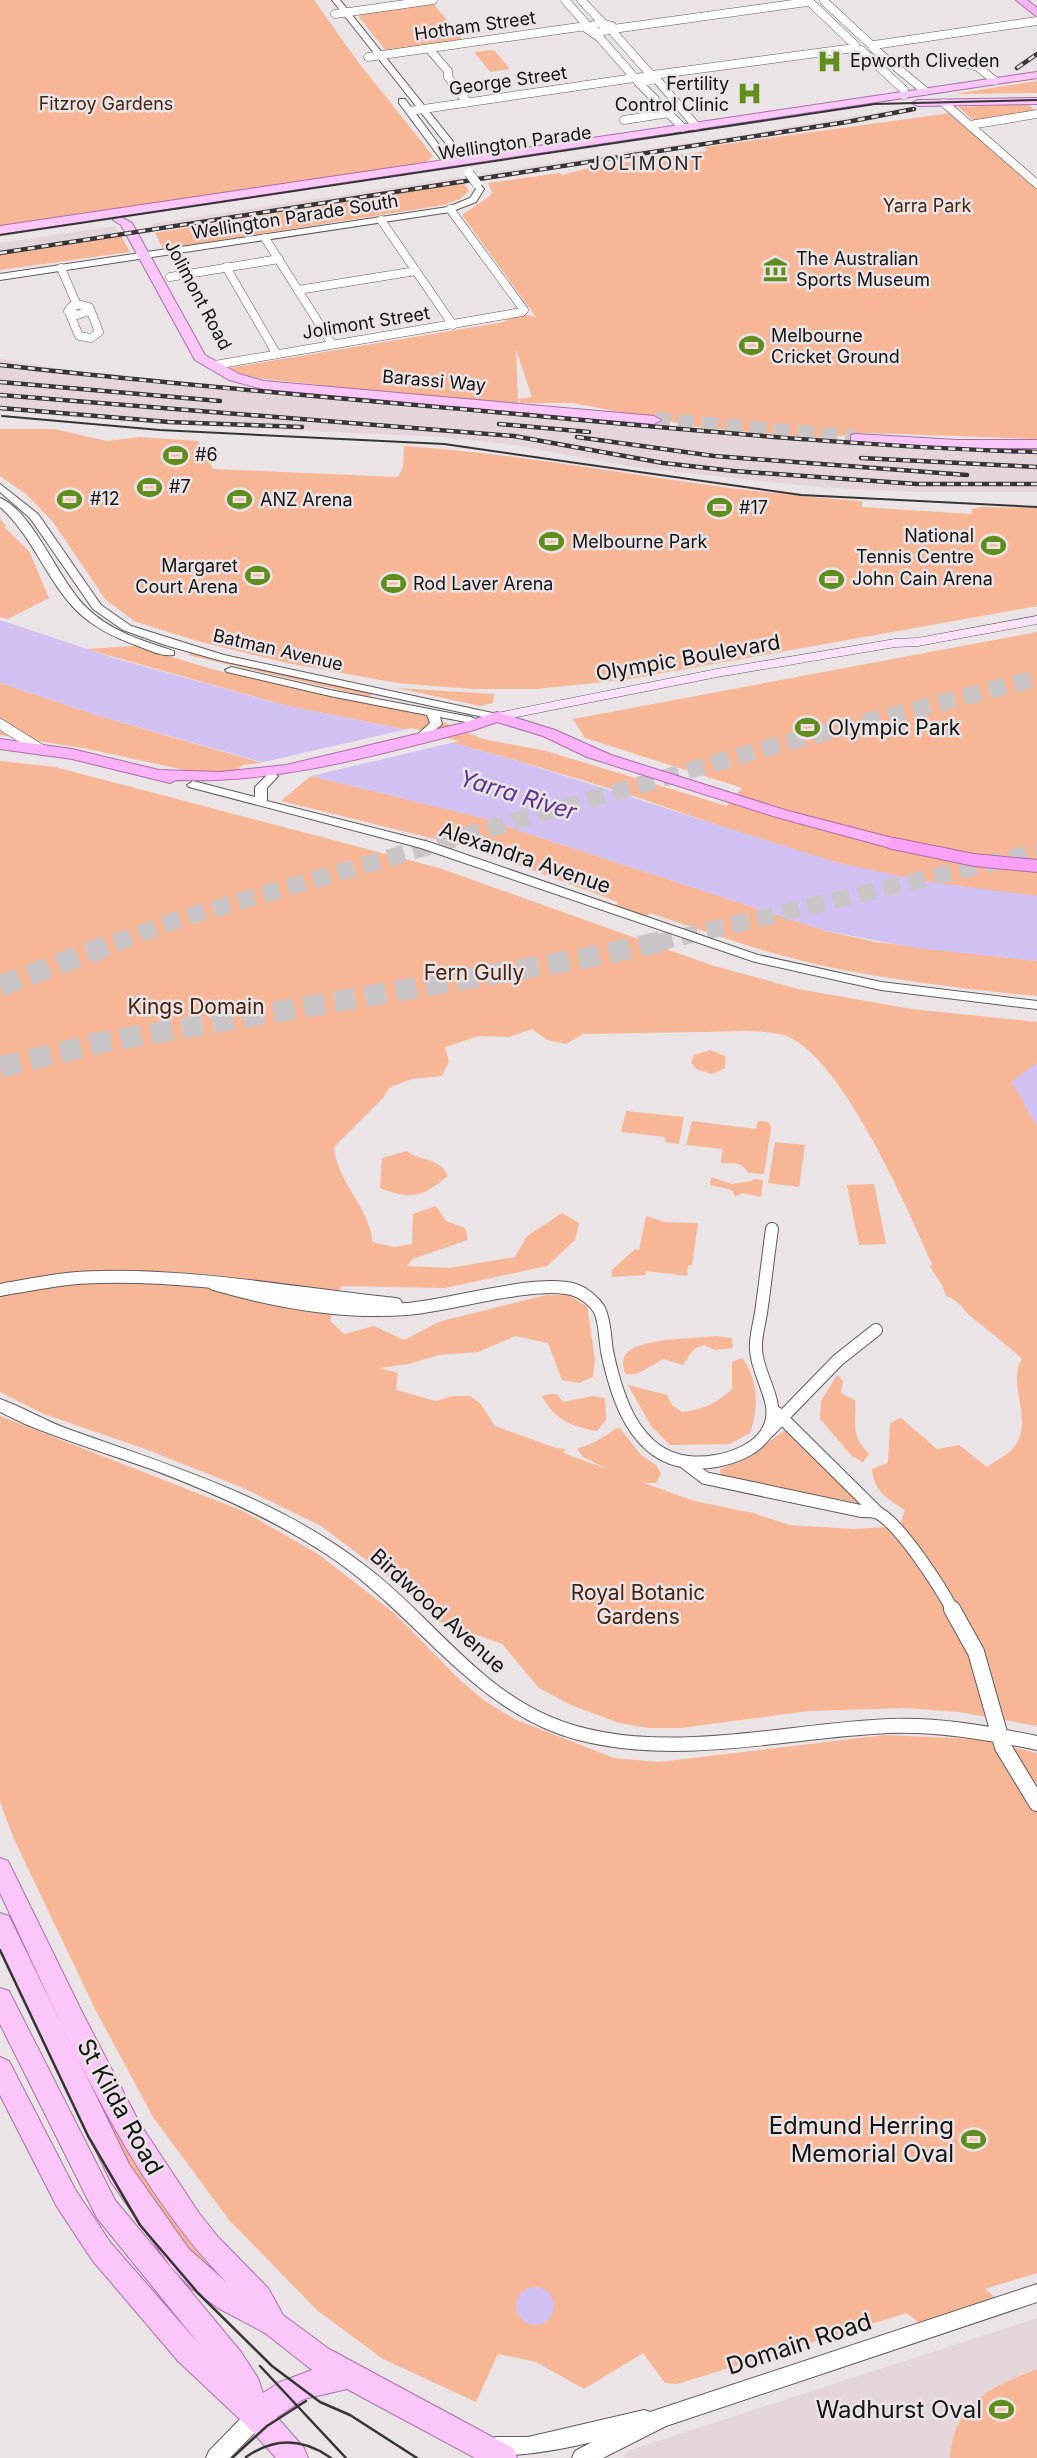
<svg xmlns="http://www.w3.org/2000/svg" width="1037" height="2458" viewBox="0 0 1037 2458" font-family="Inter,sans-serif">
<rect width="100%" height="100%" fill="#eae4e6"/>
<!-- built -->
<g fill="#e3d5da">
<polygon points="910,107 916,110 847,124 709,145 705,141"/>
<polygon points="699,141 703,145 485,180 481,174"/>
<polygon points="460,177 464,183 282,212 155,231 151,224"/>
<polygon points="116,226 121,236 0,255 0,243"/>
<polygon points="0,359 104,376 724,432 846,442 1037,449 1037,492 917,492 818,487 641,468 515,445 444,437 141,423 0,411"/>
<polygon points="1037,2318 1037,2458 624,2458 627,2451"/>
</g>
<!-- green -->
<g fill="#f7b695" fill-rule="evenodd">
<polygon points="0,0 314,0 358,62 433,156 425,163 0,226"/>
<polygon points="432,2 463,40 386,51 356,13"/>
<polygon points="494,50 510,69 490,72 474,52"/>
<polygon points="1037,81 1037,93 958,94 960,93"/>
<polygon points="1027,104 1036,111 974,121 958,107"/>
<path d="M950,113L1037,189V439L869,433L819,438L704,428L573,403H521L518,399L532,397L516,349L518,403C446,397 374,392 303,383C279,380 250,380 229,368L504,322L507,319L527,315L536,317L462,215L490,196L492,192L488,183L560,173L562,175L592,167L707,151L705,147Z"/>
<polygon points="464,183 469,191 460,199 444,205 163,249 155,233"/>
<polygon points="121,236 130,252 0,270 0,255"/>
<path d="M0,429H54L107,441L139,437L198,441L213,469L398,477L403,467L404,446C558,456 708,492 862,501V507L972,514V509L981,507L1037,508V606L624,680L536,689H473L397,683L287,663L197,641L134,621L105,599L53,522L26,494L0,476Z"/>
<polygon points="0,519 6,526 4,527 29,551 49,598 8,619 0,617"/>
<polygon points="1037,632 1037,896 963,888 869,871 786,849 625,793 518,761 403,729 284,705 86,649 134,646 219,671 431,717 483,739 546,751 727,806 742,788 585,738 573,719"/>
<polygon points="191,653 372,693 370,697 188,655"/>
<polygon points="0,683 99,716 262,763 242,765 236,771 194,772 88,749 0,735"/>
<polygon points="397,688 494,694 493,703 480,706"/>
<path d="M0,761L55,767L439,868L711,965L798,989L912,1009L1037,1022V1726L959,1712L906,1708L809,1711L681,1728H648L619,1723L571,1705L539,1688L502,1644L437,1621L402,1587L321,1526L241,1487L148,1450L44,1414L0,1392ZM532,1029L547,1040L566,1044L583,1034C622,1033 661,1033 700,1032C726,1032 755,1029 780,1034C838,1046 909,1212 932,1264L930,1267L942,1285L946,1296C961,1301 963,1311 975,1320C992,1333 1007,1345 1022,1359C1006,1383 1035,1422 1014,1447C1008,1455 995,1461 987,1467L959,1445L937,1449L901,1418L890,1423L888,1463L872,1469C874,1491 887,1499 905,1510L901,1522L887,1527L853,1529L790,1525L753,1513L694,1501L644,1483H656L661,1474L656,1465L641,1455L619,1427L595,1442L577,1449L583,1457L610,1470L563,1453L566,1449L556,1448L495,1426L480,1403L470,1396H452L436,1401L396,1390L398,1373L379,1368L408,1364L440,1355L478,1352L515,1336L548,1343L562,1380L579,1383L593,1377L595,1359L587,1306L568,1295H546L441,1321L404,1340L374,1326L344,1334L330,1321L341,1286L445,1288L547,1266L575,1240L579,1223L562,1213L527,1236L515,1257L449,1268L407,1266L412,1259L468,1240L465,1228L446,1221L436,1206L413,1214L412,1244L394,1247L372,1242C373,1214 336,1180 334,1147L383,1098L390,1087L412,1079L442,1076L449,1061L445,1047L479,1036L509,1037Z"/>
<path d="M311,776L504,823L506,826L826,931L876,942L1037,961V996C964,989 891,980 819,965C761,952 705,931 650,913L645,917L615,906L618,902L475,849L281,801Z"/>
<polygon points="710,1050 725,1056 725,1068 712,1074 696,1069 691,1062 694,1055"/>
<polygon points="626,1111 684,1117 679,1144 665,1142 665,1137 621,1132"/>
<path d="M692,1121L756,1129L758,1121L769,1122L771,1128L764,1174L748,1173C741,1160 733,1164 721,1163L722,1149L686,1145Z"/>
<polygon points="775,1142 805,1145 799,1187 768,1183"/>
<path d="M407,1151C420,1162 440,1157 448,1176C420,1198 413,1200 380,1188L382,1158Z"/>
<polygon points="711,1177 732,1184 752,1181 753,1179 763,1180 761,1197 743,1193 735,1197 732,1190 710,1185"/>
<polygon points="874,1184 886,1244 859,1245 847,1185"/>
<polygon points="646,1216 665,1222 698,1223 692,1265 688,1265 687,1276 646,1271 645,1275 612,1277 611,1271 635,1249 639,1250"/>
<path d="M716,1336L732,1338L733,1348L715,1350L704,1345L694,1349L683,1365L663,1359L637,1374H625C622,1364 622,1354 632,1349C651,1338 694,1339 716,1336Z"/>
<path d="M742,1358C758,1377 759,1410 750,1433L730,1444L670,1445L651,1426L628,1385L667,1395L672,1405L682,1412C704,1409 716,1404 732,1389V1362Z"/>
<path d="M837,1375L843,1381L841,1393L855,1400C856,1426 850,1433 869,1454L863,1462L852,1456L820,1419L821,1401Z"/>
<path d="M551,1394H557L563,1402L592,1396L605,1398L606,1420L597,1431C572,1427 555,1420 542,1396Z"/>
<polygon points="0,1416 243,1511 318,1554 394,1613 460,1680 485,1701 514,1719 614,1758 659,1762 884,1735 978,1739 1037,1753 1037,2273 985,2289 996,2298 919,2323 907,2313 677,2384 665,2383 643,2353 584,2389 536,2362 498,2354 476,2402 383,2359 318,2311 229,2220 153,2117 95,2009 14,1839 0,1802"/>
<polygon points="785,1430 857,1500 858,1503 721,1476 720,1469 746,1459"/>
<polygon points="21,1938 211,2259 202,2267 130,2172 19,1939"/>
<path d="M1037,2369V2458H950C954,2402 990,2388 1037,2369Z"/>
</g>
<!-- water -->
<g fill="#d1c0f2">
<polygon points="0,620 114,658 284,705 403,729 518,761 835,862 923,881 1037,896 1037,961 916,948 826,931 505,826 503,823 311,776 99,716 0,683"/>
<path d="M1037,1063V1126C1026,1112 1023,1097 1011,1082Z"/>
<circle cx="535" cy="2306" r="19"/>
</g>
<!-- pier -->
<polygon fill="#eae4e6" points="412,728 459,741 303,778 255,764"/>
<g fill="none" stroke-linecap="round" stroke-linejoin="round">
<!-- primary-tunnel -->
<polyline stroke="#cac5c7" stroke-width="16" stroke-dasharray="16 8" stroke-linecap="butt" points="654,420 856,438"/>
<!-- motorway-tunnel-far1 -->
<g stroke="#cac5c7" stroke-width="17" stroke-dasharray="17 9" stroke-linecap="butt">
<polyline points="115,943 179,919 781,744 1037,678"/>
<polyline points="656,943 1037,852"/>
</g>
<!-- motorway-tunnel -->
<g stroke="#cac5c7" stroke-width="21" stroke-dasharray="21 10" stroke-linecap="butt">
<polyline points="0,986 120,941"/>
<polyline points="0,1067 103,1042 586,958 664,941"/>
</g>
<defs>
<g id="minor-far3">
<polyline points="565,0 587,25"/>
<polyline points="581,0 603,23"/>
<polyline points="824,1 869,43"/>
<polyline points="811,3 855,45"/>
<polyline points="335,14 433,0"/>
<polyline points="613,29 807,2"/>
<polyline points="612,31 651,75"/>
<polyline points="595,33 613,29 612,26 599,23 586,28 600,38 634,77"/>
<polyline points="874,45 1037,21"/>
<polyline points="873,48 925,91"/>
<polyline points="429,49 448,71 448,77 467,102"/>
<polyline points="861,50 904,90 904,95"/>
<polyline points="368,57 586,26"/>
<polyline points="961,62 978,67 995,81"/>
<polyline points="653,75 854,48"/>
<polyline points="655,79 643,82 634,78 654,76 696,126"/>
<polyline points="638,82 683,128"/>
<polyline points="944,103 1037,184"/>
<polyline points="410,111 634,78"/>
<polyline points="624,120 669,113"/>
<polyline points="970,125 1037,114"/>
<polyline points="381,220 453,325"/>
<polyline points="265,238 332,344"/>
<polyline points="226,267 276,353"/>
<polyline points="61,268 77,305"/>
<polyline points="170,277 279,259"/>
<polyline points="298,290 416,271"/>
<polygon points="82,305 89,307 89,311 77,315 68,311 72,306"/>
<polyline points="69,312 79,336 91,338 99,332 90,309"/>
<polyline points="215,365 522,312 524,310 450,209"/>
</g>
<polyline id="minor-far2" points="0,724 40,749"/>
<g id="minor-far1">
<path d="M214,1284C276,1302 342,1314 407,1309C449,1306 538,1278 575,1290C584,1293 594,1301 599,1309C605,1320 605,1339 607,1351C616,1395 634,1456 688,1462C721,1466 778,1449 772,1406C769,1387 757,1369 756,1350C755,1338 759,1325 761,1313C765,1285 768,1257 772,1229"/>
<path d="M0,1290C34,1284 67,1277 101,1277C200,1275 298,1294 396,1304"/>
<polyline points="777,1413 877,1512"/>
<polyline points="769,1431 838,1360 876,1330"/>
<path d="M684,1462L705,1478L861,1511C866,1511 874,1511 878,1513C900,1524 941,1588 953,1611"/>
</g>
<polyline id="minor" points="952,1609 976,1652 1003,1747 1037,1803"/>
<g id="tertiary">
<polygon points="332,0 340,0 467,159 467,163 461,163"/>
<polygon points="399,99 405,99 451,161 451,165 445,165 399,103"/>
<polygon points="477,181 484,189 476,202 450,212 0,280 0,274 448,207 470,198 476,189 473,184"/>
<polygon points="0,484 38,514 101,605 131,626 224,655 497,714 503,717 497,720 222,661 165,645 123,630 93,609 30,518 0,492"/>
<path d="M0,498C34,512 58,581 87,608C110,631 143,641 174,651V655C162,657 149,650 138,646C116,638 94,628 77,611C46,580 33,536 0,507Z"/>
<polygon points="231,667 330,690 471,717 477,720 471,723 440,717 442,724 440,726 420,741 414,738 430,723 427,715 330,696 227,672 225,670"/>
<polygon points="272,772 278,776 267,788 267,801 429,842 758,955 881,982 1037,1001 1037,1009 881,990 755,962 421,848 189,787 187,785 193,781 255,797 255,787 268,774"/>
<path d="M0,1399C23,1407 45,1421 68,1429C172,1466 278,1498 367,1567C429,1614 477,1686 551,1717C652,1760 784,1723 890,1719C940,1717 989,1726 1037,1736V1750C988,1740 938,1731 888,1733C786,1738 680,1766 578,1740C472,1712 414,1611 326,1554C271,1518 212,1492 151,1469C109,1454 66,1441 25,1424L0,1412Z"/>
<path d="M1037,2284V2302L666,2426L603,2458H572L575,2451L592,2442C563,2449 517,2458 489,2454L486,2447L489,2440L496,2437H528L644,2410L650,2412Z"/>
<polygon points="257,2406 264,2409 267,2416 264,2423 230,2458 206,2458 209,2451 250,2409"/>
</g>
<polygon id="secondary" points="1037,616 1037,624 918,646 895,647 717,677 497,721 490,717 497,713 717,669 895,639 918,638"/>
<g id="primary">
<polygon points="1037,72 1037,78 0,234 0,226"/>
<polygon points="1037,98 1037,104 918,106 912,103 918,100"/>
<polygon points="119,216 132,223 205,355 239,374 264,381 654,416 661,420 654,424 263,389 229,380 195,360 121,225 113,220"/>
<polygon points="856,434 957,440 1037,440 1037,448 957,448 851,441 851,435"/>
<path d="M0,1858L8,1861L82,2012L140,2124L199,2213L218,2237L268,2288L283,2315L329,2349L513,2448L517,2458H475L347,2389L304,2399L277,2417L304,2448L308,2458H276L247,2426L178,2361L92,2260L57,2207L0,2095V2057L9,2061L75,2189L110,2242L199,2344L97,2218L0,2024V1988L9,1991L115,2200L241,2352L258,2378L263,2393L280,2382L312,2370L265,2333L218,2308L191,2288L171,2267L111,2182L0,1949V1913L9,1916L129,2164L189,2249L226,2282C122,2175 64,2027 0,1893Z"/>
</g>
<g id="trunk">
<polygon points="1016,0 1027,0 1037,8 1037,17"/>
<path d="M497,712L555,730L611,755L788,811L900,840L902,844L894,849L776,817L587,757L543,736L497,722L474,730C376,755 278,784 176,780L170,783L72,759L0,749V739L72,749L159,770L220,772L286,765L463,723Z"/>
</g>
<polygon id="motorway" points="894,838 974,854 1037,860 1037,872 974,866 888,848 885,844"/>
</defs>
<!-- minor-far3 casing -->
<use href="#minor-far3" stroke="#605b5d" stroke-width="9"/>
<!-- minor-far2 casing -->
<use href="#minor-far2" stroke="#605b5d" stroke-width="11"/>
<!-- minor-far1 casing -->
<use href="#minor-far1" stroke="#605b5d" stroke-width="14"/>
<!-- minor casing -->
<use href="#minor" stroke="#605b5d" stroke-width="18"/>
<!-- tertiary casing -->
<use href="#tertiary" stroke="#605b5d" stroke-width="2"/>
<!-- secondary casing -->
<use href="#secondary" stroke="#605b5d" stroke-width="1"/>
<!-- primary casing -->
<use href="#primary" stroke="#aa6fa8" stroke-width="2"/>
<!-- trunk casing -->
<use href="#trunk" stroke="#aa6fa8" stroke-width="2"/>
<!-- motorway casing -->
<use href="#motorway" stroke="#aa6fa8" stroke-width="2"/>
<!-- minor-far3 -->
<use href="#minor-far3" stroke="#fff" stroke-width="8"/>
<!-- minor-far2 -->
<use href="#minor-far2" stroke="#fff" stroke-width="10"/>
<!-- minor-far1 -->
<use href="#minor-far1" stroke="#fff" stroke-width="12"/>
<!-- minor -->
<use href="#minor" stroke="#fff" stroke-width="16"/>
<!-- tertiary -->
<use href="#tertiary" fill="#fff" fill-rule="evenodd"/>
<!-- secondary -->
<use href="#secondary" fill="#fde2fd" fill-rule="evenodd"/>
<!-- primary -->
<use href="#primary" fill="#fbc6fa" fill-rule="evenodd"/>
<!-- trunk -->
<use href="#trunk" fill="#fab3f8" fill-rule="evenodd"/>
<!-- motorway -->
<use href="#motorway" fill="#f9a0f7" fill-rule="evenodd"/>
<!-- tram-far1 -->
<g stroke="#383536" stroke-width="2">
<polyline points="0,235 875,104 1037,100"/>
<polyline points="2,416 160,430 444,444 801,495 1037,507"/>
</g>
<!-- tram -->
<g stroke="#383536" stroke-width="2.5">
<polyline points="0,1950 88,2136 140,2225 198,2293 272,2366 320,2402 350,2415 417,2458"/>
<polyline points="260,2366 346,2458"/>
<path d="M246,2457C275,2437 303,2438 331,2458"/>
<polyline points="232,2458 267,2426 306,2401"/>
</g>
<defs>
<g id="rail">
<polyline points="1017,68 1037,54"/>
<polyline points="0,253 847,122 914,109"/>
<path d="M0,365C168,384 337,398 505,413C682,429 859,447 1037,452"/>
<polyline points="0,382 220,401"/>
<polyline points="0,395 514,436 663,463 734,471 917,484 1037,484"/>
<polyline points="0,408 169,422 302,427"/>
<polyline points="499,424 589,432"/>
<polyline points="577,437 714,456 967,475"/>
<polyline points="861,458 1037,467"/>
</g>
</defs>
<!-- rail casing -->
<use href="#rail" stroke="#383536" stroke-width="4.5"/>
<!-- rail -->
<use href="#rail" stroke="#eae4e6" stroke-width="2.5" stroke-dasharray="7" stroke-linecap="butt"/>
<defs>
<polyline id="tertiary-bridge" points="469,173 477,184"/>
</defs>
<!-- tertiary-bridge casing -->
<use href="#tertiary-bridge" stroke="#605b5d" stroke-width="10" stroke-linecap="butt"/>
<!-- tertiary-bridge -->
<use href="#tertiary-bridge" stroke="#fff" stroke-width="9"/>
</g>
<!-- icons -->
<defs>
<symbol id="hospital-bare" viewBox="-9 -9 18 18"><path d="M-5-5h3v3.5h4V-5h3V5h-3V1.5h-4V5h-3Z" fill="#618d1e" stroke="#eae4e6" stroke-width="2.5" paint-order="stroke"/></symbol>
<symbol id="museum-bare" viewBox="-9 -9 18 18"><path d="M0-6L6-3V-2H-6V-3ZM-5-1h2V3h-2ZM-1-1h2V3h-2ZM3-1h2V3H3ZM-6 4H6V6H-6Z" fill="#618d1e" stroke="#eae4e6" stroke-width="2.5" paint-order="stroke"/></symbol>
<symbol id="stadium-bare" viewBox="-9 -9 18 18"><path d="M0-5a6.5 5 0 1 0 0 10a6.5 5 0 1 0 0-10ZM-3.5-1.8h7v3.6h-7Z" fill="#618d1e" stroke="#eae4e6" stroke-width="2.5" paint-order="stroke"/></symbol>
</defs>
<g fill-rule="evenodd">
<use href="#hospital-bare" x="812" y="44" width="35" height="35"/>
<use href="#hospital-bare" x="732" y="76" width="35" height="35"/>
<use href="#museum-bare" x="758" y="252" width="35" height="35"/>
<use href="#stadium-bare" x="734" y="328" width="35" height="35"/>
<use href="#stadium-bare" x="158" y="438" width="35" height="35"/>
<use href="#stadium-bare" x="132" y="470" width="35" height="35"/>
<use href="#stadium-bare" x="52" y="482" width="35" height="35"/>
<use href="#stadium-bare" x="222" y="482" width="35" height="35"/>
<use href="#stadium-bare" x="702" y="490" width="35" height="35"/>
<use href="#stadium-bare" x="534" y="524" width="35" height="35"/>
<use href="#stadium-bare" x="976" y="528" width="35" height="35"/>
<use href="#stadium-bare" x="240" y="558" width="35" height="35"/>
<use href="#stadium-bare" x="814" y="562" width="35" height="35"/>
<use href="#stadium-bare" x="376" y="566" width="35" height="35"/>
<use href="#stadium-bare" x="790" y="710" width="35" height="35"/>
<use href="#stadium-bare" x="956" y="2122" width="35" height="35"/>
<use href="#stadium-bare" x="984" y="2392" width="35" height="35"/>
</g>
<g text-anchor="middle" stroke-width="5" stroke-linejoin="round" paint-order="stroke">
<!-- far-street labels -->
<g font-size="18" fill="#161415" stroke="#eae4e6">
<text transform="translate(475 26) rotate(-8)" y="6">Hotham Street</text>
<text transform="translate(508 81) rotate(-8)" y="6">George Street</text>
<text transform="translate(515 143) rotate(-8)" y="6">Wellington Parade</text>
<text transform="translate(295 217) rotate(-9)" y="6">Wellington Parade South</text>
<text transform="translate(198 295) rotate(62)" y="6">Jolimont Road</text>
<text transform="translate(366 323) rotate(-9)" y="6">Jolimont Street</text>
<text transform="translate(434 381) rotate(5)" y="6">Barassi Way</text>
<text transform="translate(278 650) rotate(13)" y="6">Batman Avenue</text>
</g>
<!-- far-poi labels -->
<g font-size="18" fill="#161415" stroke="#eae4e6" text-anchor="start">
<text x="850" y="67">Epworth Cliveden</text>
<text x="729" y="90" text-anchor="end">Fertility<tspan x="729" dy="21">Control Clinic</tspan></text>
<text x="796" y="265">The Australian<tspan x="796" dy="21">Sports Museum</tspan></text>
<text x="771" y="342">Melbourne<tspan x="771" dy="21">Cricket Ground</tspan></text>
<text x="195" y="461">#6</text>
<text x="169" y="493">#7</text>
<text x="90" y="505">#12</text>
<text x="260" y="506">ANZ Arena</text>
<text x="739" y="514">#17</text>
<text x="974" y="542" text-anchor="end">National<tspan x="974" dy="21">Tennis Centre</tspan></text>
<text x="572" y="548">Melbourne Park</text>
<text x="238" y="572" text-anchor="end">Margaret<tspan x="238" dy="21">Court Arena</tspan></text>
<text x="852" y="585">John Cain Arena</text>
<text x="413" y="590">Rod Laver Arena</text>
</g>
<!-- far-park labels -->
<g font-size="18" fill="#452411" stroke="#eae4e6">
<text x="106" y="110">Fitzroy Gardens</text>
<text x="927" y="212">Yarra Park</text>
</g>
<!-- far-neighbourhood labels -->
<g font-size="19" letter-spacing="2" fill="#2d292a" stroke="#eae4e6">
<text x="647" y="170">JOLIMONT</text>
</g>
<!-- street labels -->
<g font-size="21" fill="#161415" stroke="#eae4e6">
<text transform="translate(688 658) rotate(-10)" y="7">Olympic Boulevard</text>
<text transform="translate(525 858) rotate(19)" y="7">Alexandra Avenue</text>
<text transform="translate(438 1611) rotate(42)" y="7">Birdwood Avenue</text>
</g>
<!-- poi labels -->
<g font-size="21" fill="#161415" stroke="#eae4e6" text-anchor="start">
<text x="828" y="735">Olympic Park</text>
</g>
<!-- park labels -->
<g font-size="21" fill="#452411" stroke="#eae4e6">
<text x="474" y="980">Fern Gully</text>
<text x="196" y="1014">Kings Domain</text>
<text x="638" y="1600">Royal Botanic<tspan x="638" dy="24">Gardens</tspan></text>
</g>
<!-- water labels -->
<g font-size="23" font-style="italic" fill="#5c3391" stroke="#eae4e6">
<text transform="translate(518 795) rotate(17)" y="8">Yarra River</text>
</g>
<!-- near-street labels -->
<g font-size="24" fill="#161415" stroke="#eae4e6">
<text transform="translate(120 2107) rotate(61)" y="8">St Kilda Road</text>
<text transform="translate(799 2344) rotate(-18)" y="8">Domain Road</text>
</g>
<!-- near-poi labels -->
<g font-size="24" fill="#161415" stroke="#eae4e6" text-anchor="end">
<text x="954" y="2134">Edmund Herring<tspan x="954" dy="28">Memorial Oval</tspan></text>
<text x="982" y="2418">Wadhurst Oval</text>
</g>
</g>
</svg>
